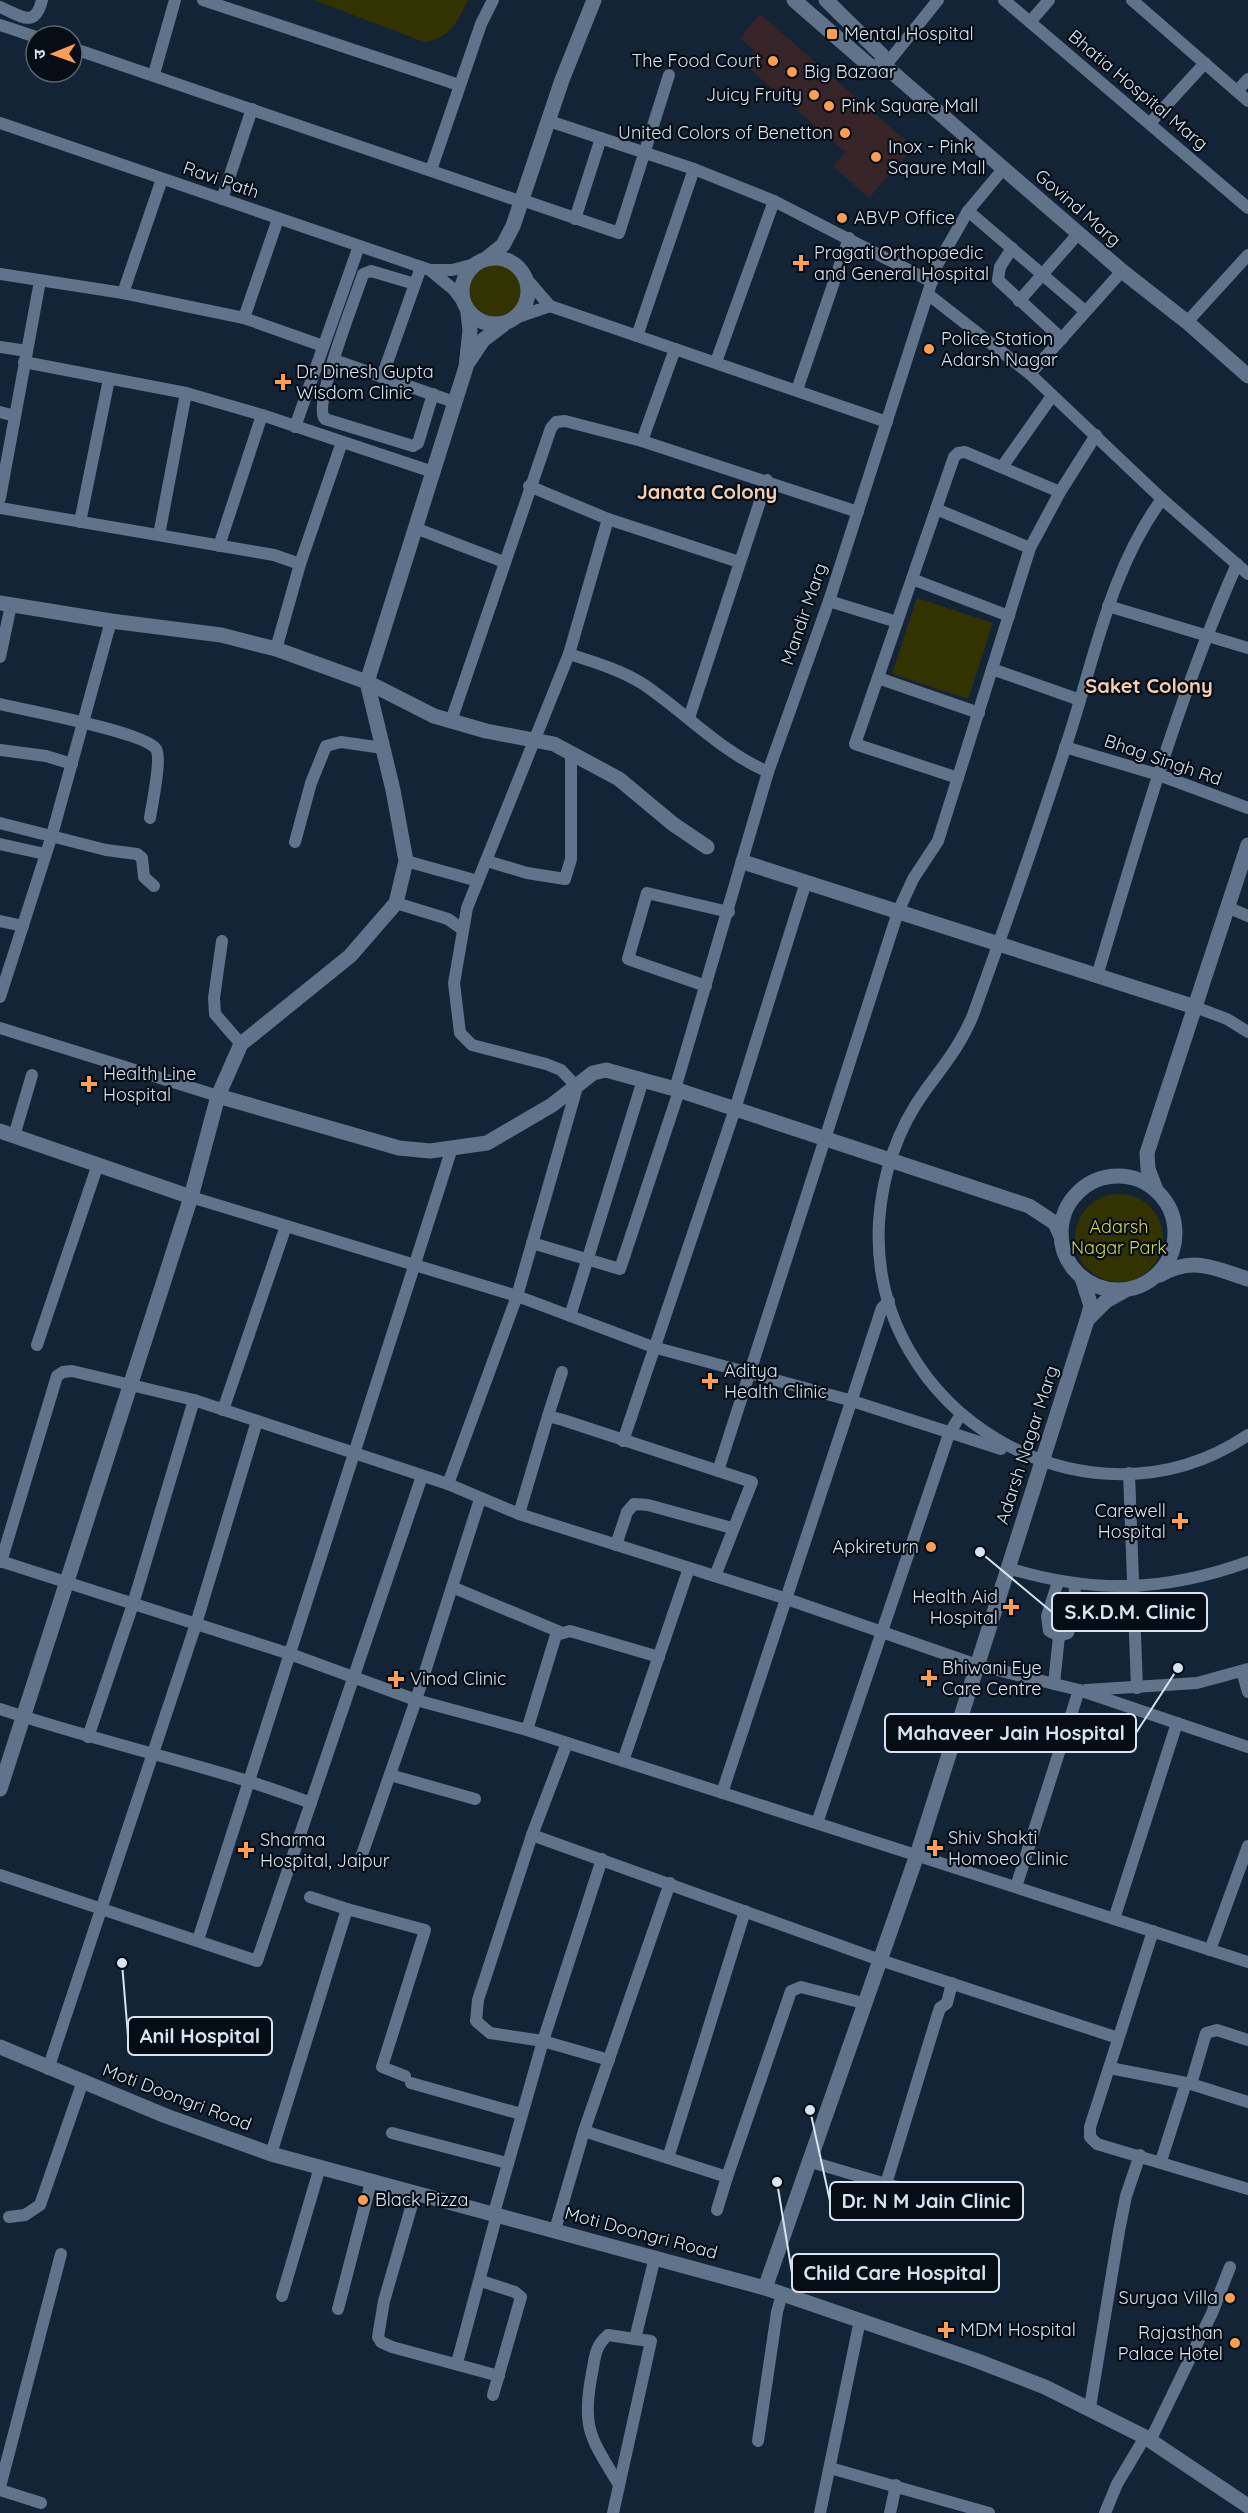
<svg xmlns="http://www.w3.org/2000/svg" width="1248" height="2513" viewBox="0 0 1248 2513" font-family="Quicksand,'Noto Sans Devanagari',sans-serif">
<rect width="100%" height="100%" fill="#132437"/>
<!-- commercial -->
<polygon fill="#372429" points="760,14 913,147 869,198 833,166 845,152 744,64 755,51 740,38"/>
<!-- green -->
<g fill="#333301">
<path d="M314,0H468C457,22 450,39 424,42Z"/>
<circle cx="494" cy="290" r="27"/>
<polygon points="917,598 993,623 968,699 892,674"/>
<circle cx="1119" cy="1238" r="44"/>
</g>
<g fill="none" stroke-linecap="round" stroke-linejoin="round">
<!-- minor -->
<g stroke="#60738a" stroke-width="12">
<polyline points="203,0 459,85"/>
<polyline points="1004,0 1248,208"/>
<polyline points="1132,0 1248,101"/>
<path d="M0,7C21,16 35,29 42,0"/>
<polyline points="1030,22 1049,0"/>
<polyline points="0,25 36,37"/>
<polyline points="72,48 522,202"/>
<polyline points="885,66 938,0"/>
<polyline points="154,74 175,0"/>
<polyline points="1237,91 1248,79"/>
<polyline points="549,121 694,169 774,201 932,282"/>
<polyline points="0,123 430,270 453,289 462,301"/>
<polyline points="1150,123 1205,63"/>
<polyline points="431,170 481,24 493,0"/>
<polyline points="222,199 252,109"/>
<polyline points="522,200 619,233 669,75"/>
<polyline points="968,211 1085,311"/>
<polyline points="575,219 601,138"/>
<polyline points="1012,248 1000,267 998,280 1062,339"/>
<polyline points="430,270 452,270 479,263"/>
<polyline points="0,274 123,293 244,318 323,346"/>
<polyline points="524,276 550,306 887,422"/>
<path d="M415,284L371,271L363,274C356,297 312,405 325,419L413,446L418,443L433,394"/>
<polyline points="123,293 162,179"/>
<polyline points="929,295 1030,374 1162,499 1248,574"/>
<polyline points="1019,301 1078,234"/>
<polyline points="244,318 278,219"/>
<polyline points="515,318 550,306"/>
<polyline points="1187,322 1248,255"/>
<polyline points="637,336 694,169"/>
<polyline points="0,347 27,351"/>
<polyline points="334,360 454,402"/>
<polyline points="24,362 186,393 262,415 433,472"/>
<polyline points="716,362 774,201"/>
<polyline points="1030,374 1122,271"/>
<polyline points="382,377 421,267"/>
<polyline points="797,390 849,238"/>
<polyline points="0,412 15,416"/>
<polyline points="295,427 359,246"/>
<polyline points="642,441 675,349"/>
<polyline points="1002,467 1052,396"/>
<polyline points="529,486 608,519 739,562"/>
<polyline points="0,498 40,281"/>
<path d="M1162,499C1112,567 1096,651 1071,730C1040,826 1007,921 973,1015C961,1045 943,1066 925,1091C897,1129 882,1176 879,1222C868,1413 1088,1543 1248,1435"/>
<polyline points="0,508 274,555 300,564"/>
<polyline points="936,509 1030,548"/>
<polyline points="80,522 109,379"/>
<polyline points="415,528 504,562"/>
<polyline points="159,535 186,393"/>
<polyline points="219,546 262,415"/>
<polyline points="912,579 1009,616"/>
<polyline points="829,601 897,622"/>
<polyline points="1108,606 1248,648"/>
<polyline points="276,649 300,564 342,442"/>
<path d="M569,654C594,662 621,670 643,684C686,713 720,751 768,772"/>
<polyline points="0,657 11,605"/>
<polyline points="992,669 1080,700"/>
<polyline points="878,678 979,713"/>
<path d="M0,704C25,710 145,732 156,749C162,758 152,805 150,818"/>
<polyline points="689,718 767,480"/>
<polyline points="451,721 551,428 556,422 565,421 642,441 858,512"/>
<polyline points="1065,747 1159,775 1248,808"/>
<polyline points="0,750 46,756 72,764"/>
<polyline points="958,778 855,744 954,457 958,453 965,452 1060,492"/>
<polyline points="0,823 106,850 137,854 142,858 144,877 154,886"/>
<polyline points="295,842 311,783 326,746 341,742 383,748"/>
<polyline points="0,844 45,854"/>
<polyline points="406,861 478,881"/>
<polyline points="487,861 527,873 565,879 571,859 571,753"/>
<polyline points="396,903 448,919 462,929"/>
<polyline points="1227,907 1248,916"/>
<polyline points="0,921 23,926"/>
<polyline points="222,941 214,998 215,1014 241,1044"/>
<path d="M1097,976C1139,837 1178,697 1237,564"/>
<polyline points="706,986 628,959 647,893 729,912"/>
<polyline points="0,997 52,835 111,621"/>
<polyline points="1195,1007 1227,1019 1248,1032"/>
<polyline points="0,1028 218,1096"/>
<polyline points="675,1089 768,772 829,601 937,265 968,211 1004,168"/>
<polyline points="14,1136 32,1075"/>
<polyline points="191,1197 517,1296 653,1347 849,1400 1001,1449"/>
<polyline points="532,1243 620,1269 679,1091"/>
<polyline points="570,1316 643,1080"/>
<polyline points="37,1345 97,1167"/>
<polyline points="223,1410 286,1226"/>
<polyline points="548,1416 562,1372"/>
<polyline points="623,1441 735,1109 806,882"/>
<polyline points="718,1471 898,912 913,879 938,841 1030,548 1060,492 1096,435"/>
<polyline points="1129,1473 1137,1688"/>
<polyline points="448,1484 517,1296 577,1087 561,1070 546,1064 472,1045 460,1033 454,983 467,908 569,654 608,519"/>
<polyline points="519,1514 548,1416 563,1420 752,1482 715,1576"/>
<polyline points="616,1545 627,1512 634,1504 648,1505 732,1528"/>
<polyline points="0,1561 290,1654 416,1700 527,1730 1248,1962"/>
<polyline points="1,1562 57,1376 63,1372 72,1371 194,1400 448,1484 519,1514 784,1598 977,1665 1079,1690 1248,1747"/>
<path d="M1008,1568C1093,1594 1165,1592 1248,1562"/>
<polyline points="1058,1582 1047,1616 1049,1631 1059,1636 1068,1633 1074,1615 1075,1584"/>
<polyline points="452,1587 560,1632"/>
<polyline points="1242,1671 1248,1692"/>
<polyline points="1054,1684 1059,1636"/>
<polyline points="1086,1690 1197,1683 1248,1669"/>
<path d="M0,1709C103,1744 209,1764 311,1803"/>
<polyline points="527,1730 556,1635 570,1631 659,1657"/>
<polyline points="88,1737 133,1604 194,1400"/>
<polyline points="567,1743 532,1835 478,2000 476,2021 490,2033 543,2041 609,2060"/>
<polyline points="623,1761 689,1568"/>
<polyline points="390,1775 475,1799"/>
<polyline points="722,1793 882,1308 889,1301"/>
<polyline points="817,1823 949,1434 961,1414"/>
<polyline points="532,1835 880,1960 1118,2038"/>
<polyline points="359,1863 416,1700 480,1499"/>
<polyline points="0,1875 257,1961 422,1476"/>
<polyline points="1016,1887 1079,1690"/>
<polyline points="310,1897 347,1909"/>
<polyline points="1114,1919 1177,1723"/>
<polyline points="1153,1931 1090,2127 1090,2137 1097,2144 1248,2189"/>
<polyline points="198,1940 452,1148"/>
<polyline points="1210,1950 1248,1846"/>
<polyline points="1110,2068 1191,2084 1248,2102"/>
<polyline points="48,2069 196,1624 257,1421"/>
<polyline points="411,2083 521,2114"/>
<polyline points="1191,2084 1206,2033 1217,2030 1248,2040"/>
<polyline points="584,2131 727,2177 791,1991 801,1987 863,2003"/>
<polyline points="392,2133 507,2163"/>
<polyline points="271,2154 347,1909 425,1930 382,2067 405,2076"/>
<polyline points="668,2158 745,1911"/>
<polyline points="808,2161 886,2184 937,2017 940,2008 947,2003 952,1983"/>
<polyline points="1161,2161 1186,2083"/>
<polyline points="886,2184 930,2195"/>
<polyline points="415,2194 384,2301 378,2337 381,2342 392,2347 499,2376"/>
<polyline points="717,2210 727,2177"/>
<polyline points="494,2213 543,2041 602,1859"/>
<polyline points="9,2217 25,2215 40,2205 83,2081"/>
<polyline points="555,2230 584,2131 670,1883"/>
<polyline points="481,2281 515,2292 521,2297 493,2395"/>
<polyline points="282,2296 320,2167"/>
<polyline points="338,2309 371,2182"/>
<polyline points="457,2363 497,2214"/>
<polyline points="1090,2407 1119,2231 1126,2196 1140,2155"/>
<polyline points="758,2441 777,2312 782,2294"/>
<polyline points="1150,2441 1212,2313 1230,2267"/>
<polyline points="830,2468 989,2513"/>
<path d="M619,2485C591,2438 581,2429 592,2373C595,2357 595,2346 608,2335L635,2339"/>
<polyline points="0,2487 61,2254"/>
<polyline points="0,2490 41,2503"/>
<polyline points="613,2513 651,2341 635,2339 655,2257"/>
<polyline points="820,2513 860,2320"/>
<polyline points="890,2513 896,2485"/>
<polyline points="1105,2513 1117,2484 1145,2437"/>
</g>
<!-- tertiary -->
<g stroke="#60738a" stroke-width="15">
<polyline points="794,0 871,67 885,66"/>
<polyline points="826,0 882,55 885,66 1122,271 1187,322 1248,376"/>
<circle cx="495" cy="291" r="33"/>
<polyline points="487,258 503,245 513,226 562,80 594,0"/>
<polyline points="469,361 483,340 503,325"/>
<polyline points="0,603 111,621 221,635 276,649 367,682 434,716 486,731 554,744 619,779 673,824 707,847"/>
<polyline points="743,862 1195,1007"/>
<polyline points="218,1096 399,1148 430,1151 487,1143 552,1105 593,1073 606,1070 675,1089 1029,1206 1055,1223 1061,1236"/>
<polyline points="0,1131 191,1197"/>
<circle cx="1118" cy="1233" r="57"/>
<polyline points="1156,1190 1148,1169 1147,1153 1248,845"/>
<path d="M1160,1275C1193,1256 1214,1268 1248,1279"/>
<polyline points="1087,1320 1106,1301 1124,1291"/>
<polyline points="0,1789 191,1197 218,1096 241,1044 350,956 396,903 406,861 393,790 367,682 466,367 470,330 468,313"/>
<polyline points="0,2047 166,2116 271,2154 765,2288 975,2360 1045,2387 1145,2437 1248,2506"/>
<polyline points="765,2288 917,1855 1087,1320 1091,1306 1082,1278"/>
</g>
</g>
<!-- markers -->
<g fill="#fc9e52" stroke="#060d15" stroke-width="2">
<rect x="826" y="28" width="12" height="12" rx="3"/>
<circle cx="773" cy="61" r="6"/>
<circle cx="792" cy="72" r="6"/>
<circle cx="814" cy="95" r="6"/>
<circle cx="829" cy="106" r="6"/>
<circle cx="845" cy="133" r="6"/>
<circle cx="876" cy="157" r="6"/>
<circle cx="842" cy="218" r="6"/>
<path d="M798 254h6v6h6v6h-6v6h-6v-6h-6v-6h6z"/>
<circle cx="929" cy="349" r="6"/>
<path d="M280 373h6v6h6v6h-6v6h-6v-6h-6v-6h6z"/>
<path d="M86 1075h6v6h6v6h-6v6h-6v-6h-6v-6h6z"/>
<path d="M707 1372h6v6h6v6h-6v6h-6v-6h-6v-6h6z"/>
<path d="M1177 1512h6v6h6v6h-6v6h-6v-6h-6v-6h6z"/>
<circle cx="931" cy="1547" r="6"/>
<path d="M1008 1598h6v6h6v6h-6v6h-6v-6h-6v-6h6z"/>
<path d="M926 1669h6v6h6v6h-6v6h-6v-6h-6v-6h6z"/>
<path d="M393 1670h6v6h6v6h-6v6h-6v-6h-6v-6h6z"/>
<path d="M932 1839h6v6h6v6h-6v6h-6v-6h-6v-6h6z"/>
<path d="M243 1841h6v6h6v6h-6v6h-6v-6h-6v-6h6z"/>
<circle cx="363" cy="2200" r="6"/>
<circle cx="1230" cy="2298" r="6"/>
<path d="M943 2321h6v6h6v6h-6v6h-6v-6h-6v-6h6z"/>
<circle cx="1235" cy="2343" r="6"/>
</g>
<g text-anchor="middle" stroke-width="4.5" stroke-linejoin="round" paint-order="stroke">
<!-- poi labels -->
<g font-size="18" fill="#d8e3f0" stroke="#060d15" text-anchor="start">
<text x="844" y="40">Mental Hospital</text>
<text x="761" y="67" text-anchor="end">The Food Court</text>
<text x="804" y="78">Big Bazaar</text>
<text x="802" y="101" text-anchor="end">Juicy Fruity</text>
<text x="841" y="112">Pink Square Mall</text>
<text x="833" y="139" text-anchor="end">United Colors of Benetton</text>
<text x="888" y="153">Inox - Pink<tspan x="888" dy="21">Sqaure Mall</tspan></text>
<text x="854" y="224">ABVP Office</text>
<text x="814" y="259">Pragati Orthopaedic<tspan x="814" dy="21">and General Hospital</tspan></text>
<text x="941" y="345">Police Station<tspan x="941" dy="21">Adarsh Nagar</tspan></text>
<text x="296" y="378">Dr. Dinesh Gupta<tspan x="296" dy="21">Wisdom Clinic</tspan></text>
<text x="103" y="1080">Health Line<tspan x="103" dy="21">Hospital</tspan></text>
<text x="724" y="1377">Aditya<tspan x="724" dy="21">Health Clinic</tspan></text>
<text x="1166" y="1517" text-anchor="end">Carewell<tspan x="1166" dy="21">Hospital</tspan></text>
<text x="919" y="1553" text-anchor="end">Apkireturn</text>
<text x="998" y="1603" text-anchor="end">Health Aid<tspan x="998" dy="21">Hospital</tspan></text>
<text x="942" y="1674">Bhiwani Eye<tspan x="942" dy="21">Care Centre</tspan></text>
<text x="410" y="1685">Vinod Clinic</text>
<text x="948" y="1844">Shiv Shakti<tspan x="948" dy="21">Homoeo Clinic</tspan></text>
<text x="260" y="1846">Sharma<tspan x="260" dy="21">Hospital, Jaipur</tspan></text>
<text x="375" y="2206">Black Pizza</text>
<text x="1218" y="2304" text-anchor="end">Suryaa Villa</text>
<text x="960" y="2336">MDM Hospital</text>
<text x="1223" y="2339" text-anchor="end">Rajasthan<tspan x="1223" dy="21">Palace Hotel</tspan></text>
</g>
<!-- street labels -->
<g font-size="18" fill="#d8e3f0" stroke="#060d15">
<text transform="translate(1138 90) rotate(40)" y="6">Bhatia Hospital Marg</text>
<text transform="translate(221 180) rotate(19)" y="6">Ravi Path</text>
<text transform="translate(1078 208) rotate(41)" y="6">Govind Marg</text>
<text transform="translate(804 614) rotate(-71)" y="6">Mandir Marg</text>
<text transform="translate(1163 760) rotate(19)" y="6">Bhag Singh Rd</text>
<text transform="translate(1027 1445) rotate(-72)" y="6">Adarsh Nagar Marg</text>
<text transform="translate(177 2097) rotate(21)" y="6">Moti Doongri Road</text>
<text transform="translate(641 2233) rotate(15)" y="6">Moti Doongri Road</text>
</g>
<!-- park labels -->
<g font-size="18" fill="#d3d652" stroke="#060d15">
<text x="1119" y="1233">Adarsh<tspan x="1119" dy="21">Nagar Park</tspan></text>
</g>
<!-- neighbourhood labels -->
<g font-size="20" font-weight="bold" fill="#f6cdb0" stroke="#060d15">
<text x="707" y="499">Janata Colony</text>
<text x="1149" y="693">Saket Colony</text>
</g>
</g>
<!-- callouts -->
<path fill="none" stroke="#d8e3f0" stroke-width="2" d="M980 1552L1052 1612M1178 1668L1136 1733M122 1963L128 2036M810 2110L830 2201M777 2182L792 2273"/>
<g fill="#d8e3f0" stroke="#060d15" stroke-width="2">
<circle cx="980" cy="1552" r="6"/>
<circle cx="1178" cy="1668" r="6"/>
<circle cx="122" cy="1963" r="6"/>
<circle cx="810" cy="2110" r="6"/>
<circle cx="777" cy="2182" r="6"/>
</g>
<g fill="#060d15" stroke="#d8e3f0" stroke-width="2">
<rect x="1052" y="1593" width="155" height="38" rx="6"/>
<rect x="885" y="1714" width="251" height="38" rx="6"/>
<rect x="128" y="2017" width="144" height="38" rx="6"/>
<rect x="830" y="2182" width="193" height="38" rx="6"/>
<rect x="792" y="2254" width="207" height="38" rx="6"/>
</g>
<g font-size="20" text-anchor="middle" font-weight="bold" fill="#d8e3f0">
<text x="1130" y="1619">S.K.D.M. Clinic</text>
<text x="1011" y="1740">Mahaveer Jain Hospital</text>
<text x="200" y="2043">Anil Hospital</text>
<text x="926" y="2208">Dr. N M Jain Clinic</text>
<text x="895" y="2280">Child Care Hospital</text>
</g>
<!-- north arrow -->
<g transform="translate(54 54) rotate(269)"><circle r="28" fill="#060d15" stroke="#5a636d" stroke-width="1.5"/>
<path d="M0-4.5L10 22L0 15L-10 22Z" fill="#fc9e52"/>
<text y="-9" font-size="16" font-weight="bold" text-anchor="middle" fill="#d8e3f0">उ</text>
</g>
</svg>
